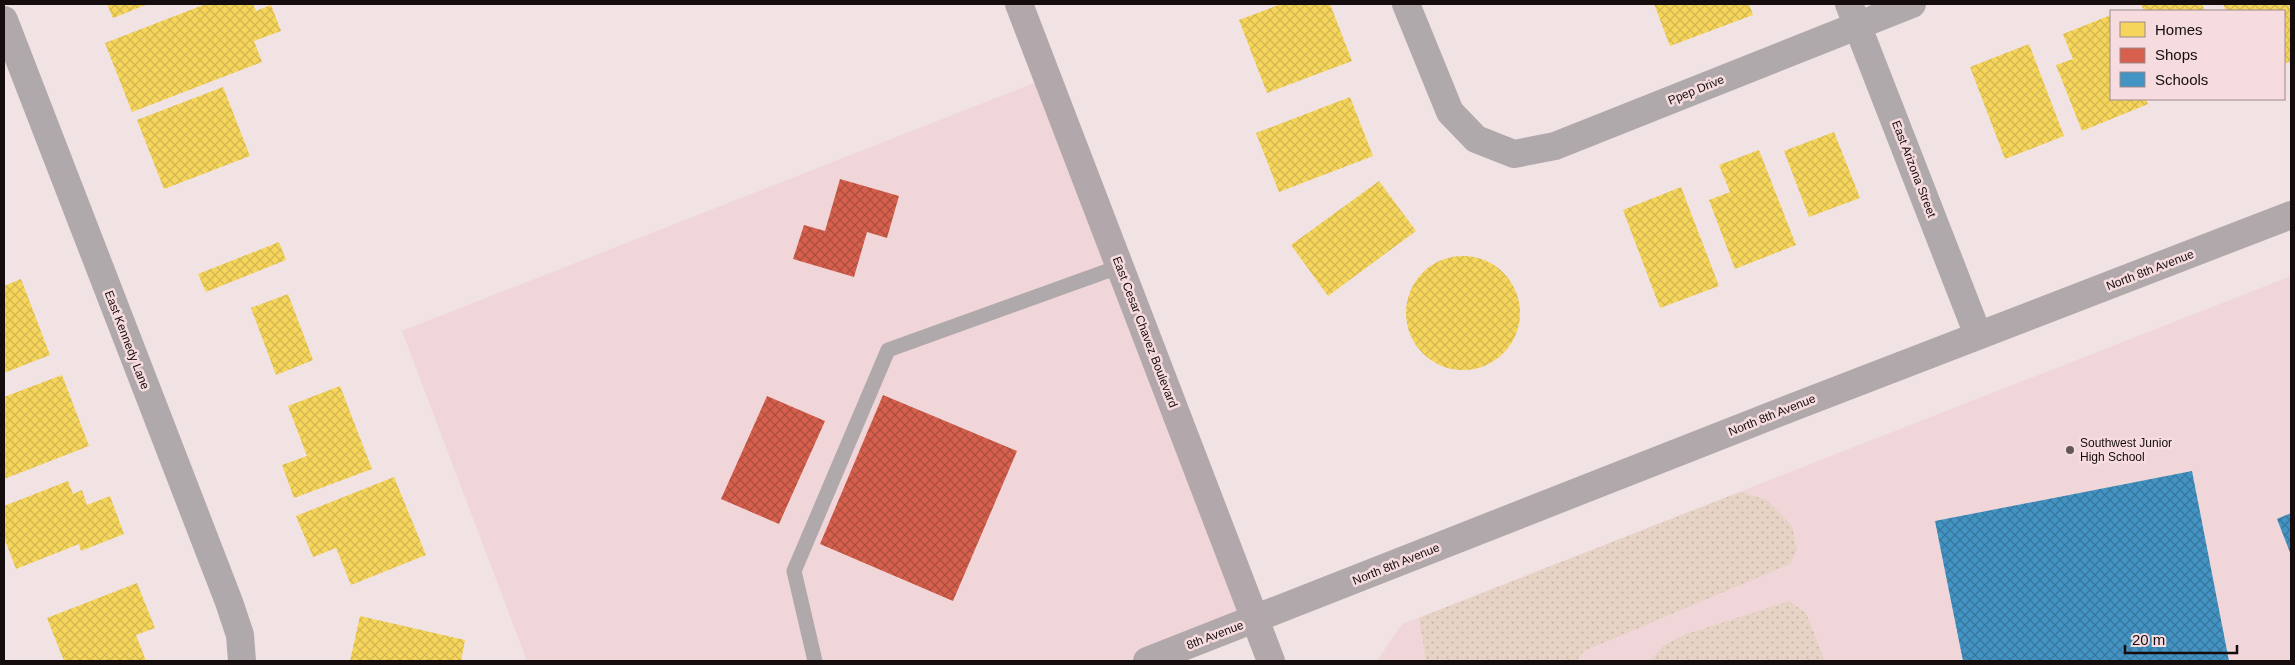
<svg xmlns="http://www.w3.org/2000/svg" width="2295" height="665" viewBox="0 0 2295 665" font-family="Helvetica,sans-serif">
<defs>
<pattern id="grass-dots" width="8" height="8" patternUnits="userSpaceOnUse" patternTransform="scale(1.25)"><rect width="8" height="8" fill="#e7d3c5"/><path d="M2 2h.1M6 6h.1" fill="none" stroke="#c5b4a8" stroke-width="1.8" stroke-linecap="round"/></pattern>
<pattern id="homes-cross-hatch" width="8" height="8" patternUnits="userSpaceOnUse" patternTransform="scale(1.25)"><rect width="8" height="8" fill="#f6d55c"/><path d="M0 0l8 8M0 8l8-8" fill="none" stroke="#d2b64f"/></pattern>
<pattern id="shops-cross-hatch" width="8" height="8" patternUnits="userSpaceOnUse" patternTransform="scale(1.25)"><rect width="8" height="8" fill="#d6604d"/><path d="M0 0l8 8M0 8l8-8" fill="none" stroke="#ac4e3e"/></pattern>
<pattern id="schools-cross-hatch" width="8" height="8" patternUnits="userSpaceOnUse" patternTransform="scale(1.25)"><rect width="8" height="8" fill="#4393c3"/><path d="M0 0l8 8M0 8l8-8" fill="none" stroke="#37769d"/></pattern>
</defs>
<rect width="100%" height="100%" fill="#f1e2e4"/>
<!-- built -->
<g fill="#f0d6d8">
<polygon points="1044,79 1255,619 1148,661 527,661 402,331"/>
<polygon points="2291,276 2291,661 1377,661 1402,624"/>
</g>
<!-- grass -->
<g fill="url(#grass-dots)">
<polygon points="1740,492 1767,500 1792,526 1797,550 1790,564 1584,651 1576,661 1426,661 1419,618"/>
<polygon points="1789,601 1806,613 1825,661 1650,661 1663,646 1684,635"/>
</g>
<!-- homes -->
<g fill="url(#homes-cross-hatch)">
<polygon points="107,4 148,4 113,18"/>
<polygon points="206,4 253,4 256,11 271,5 281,31 254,41 262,62 132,112 105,43"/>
<polygon points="1281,4 1330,4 1352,61 1267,93 1239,20"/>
<polygon points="1654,4 1749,4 1753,15 1670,46"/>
<polygon points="2141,4 2202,4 2205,11 2144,11"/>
<polygon points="2223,4 2291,4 2291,61 2284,64 2284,11 2226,11"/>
<polygon points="2111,15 2111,99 2146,99 2148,104 2082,131 2056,65 2073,59 2063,34"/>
<polygon points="2029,44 2064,136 2005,159 1970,67"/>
<polygon points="223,87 250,156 164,189 137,120"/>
<polygon points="1350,97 1373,156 1279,192 1256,133"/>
<polygon points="1834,132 1860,198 1809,217 1784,151"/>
<polygon points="1759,150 1796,245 1735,269 1709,200 1730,192 1719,165"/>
<polygon points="1379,181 1416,231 1328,296 1291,245"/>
<polygon points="1681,187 1719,286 1660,308 1623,210"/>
<polygon points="279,242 286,260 206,292 198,274"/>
<circle cx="1463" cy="313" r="57"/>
<polygon points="21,279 50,355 4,373 4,286"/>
<polygon points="288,294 313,360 276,375 251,308"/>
<polygon points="62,375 89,446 4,479 4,397"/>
<polygon points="340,386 372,469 294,498 282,465 307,456 288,406"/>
<polygon points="394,477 426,555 351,585 336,548 313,557 296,516"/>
<polygon points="68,481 73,494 82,490 87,505 110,496 124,534 81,551 79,544 16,569 4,537 4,506"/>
<polygon points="137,583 155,628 136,635 146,661 64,661 47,618"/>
<polygon points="360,616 465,640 461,661 350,661"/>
</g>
<!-- shops -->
<g fill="url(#shops-cross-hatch)">
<polygon points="840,179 899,196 887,238 867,232 854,277 793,259 804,225 825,231"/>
<polygon points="883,395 1017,451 953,601 820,544"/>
<polygon points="767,396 825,421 779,524 721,499"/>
</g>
<!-- schools -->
<g fill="url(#schools-cross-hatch)">
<polygon points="2192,471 2229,661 1963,661 1935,521"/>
<polygon points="2291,513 2291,555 2277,519"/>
</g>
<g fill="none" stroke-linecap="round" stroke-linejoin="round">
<!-- service -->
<polyline stroke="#b0a9ab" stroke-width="15" points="815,661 794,571 888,350 1121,266"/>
<!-- minor -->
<g stroke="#b0a9ab" stroke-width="28">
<polyline points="1406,4 1450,112 1476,139 1514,154 1555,146 1912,4"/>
<polyline points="1849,4 1978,335"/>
<polyline points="4,20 229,602 240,635 242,661"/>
</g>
<!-- secondary -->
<polyline stroke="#b0a8aa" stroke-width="28" points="1147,661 1796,406 2291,215"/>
<!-- trunk -->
<polyline stroke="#b2a8ab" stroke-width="28" points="1019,4 1271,661"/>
</g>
<!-- markers -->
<circle fill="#615758" stroke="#f7dcdf" stroke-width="2" cx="2070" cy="450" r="5"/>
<g text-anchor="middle" stroke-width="5" stroke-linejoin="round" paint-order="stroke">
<!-- street labels -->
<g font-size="12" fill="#140c0d" stroke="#f7dcdf">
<text transform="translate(1696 90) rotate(-22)" y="4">Ppep Drive</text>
<text transform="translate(1914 169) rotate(69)" y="4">East Arizona Street</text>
<text transform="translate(2150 270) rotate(-21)" y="4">North 8th Avenue</text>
<text transform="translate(1145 332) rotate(69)" y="4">East Cesar Chavez Boulevard</text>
<text transform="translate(127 340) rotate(69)" y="4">East Kennedy Lane</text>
<text transform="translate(1772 415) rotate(-22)" y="4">North 8th Avenue</text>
<text transform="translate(1396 564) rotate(-22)" y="4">North 8th Avenue</text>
<text transform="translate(1215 635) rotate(-21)" y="4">8th Avenue</text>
</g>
<!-- poi labels -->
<g font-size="12" fill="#140c0d" stroke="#f7dcdf" text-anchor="start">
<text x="2080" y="447">Southwest Junior<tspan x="2080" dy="14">High School</tspan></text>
</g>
</g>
<!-- border -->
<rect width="2295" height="665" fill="none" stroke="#140c0d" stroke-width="10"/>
<!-- legend -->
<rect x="2110" y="10" width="175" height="90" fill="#f7dcdf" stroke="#9c898b"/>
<rect x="2120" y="22" width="25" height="15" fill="#f6d55c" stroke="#9c898b"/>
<text x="2155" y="35" font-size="15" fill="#140c0d">Homes</text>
<rect x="2120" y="48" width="25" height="15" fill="#d6604d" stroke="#9c898b"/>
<text x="2155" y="60" font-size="15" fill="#140c0d">Shops</text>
<rect x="2120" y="72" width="25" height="15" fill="#4393c3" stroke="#9c898b"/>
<text x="2155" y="85" font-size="15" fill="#140c0d">Schools</text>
<!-- scale -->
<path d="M2125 645v8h112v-8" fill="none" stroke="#140c0d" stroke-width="2.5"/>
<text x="2132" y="645" font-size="15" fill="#140c0d" stroke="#f7dcdf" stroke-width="4" paint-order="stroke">20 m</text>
</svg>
